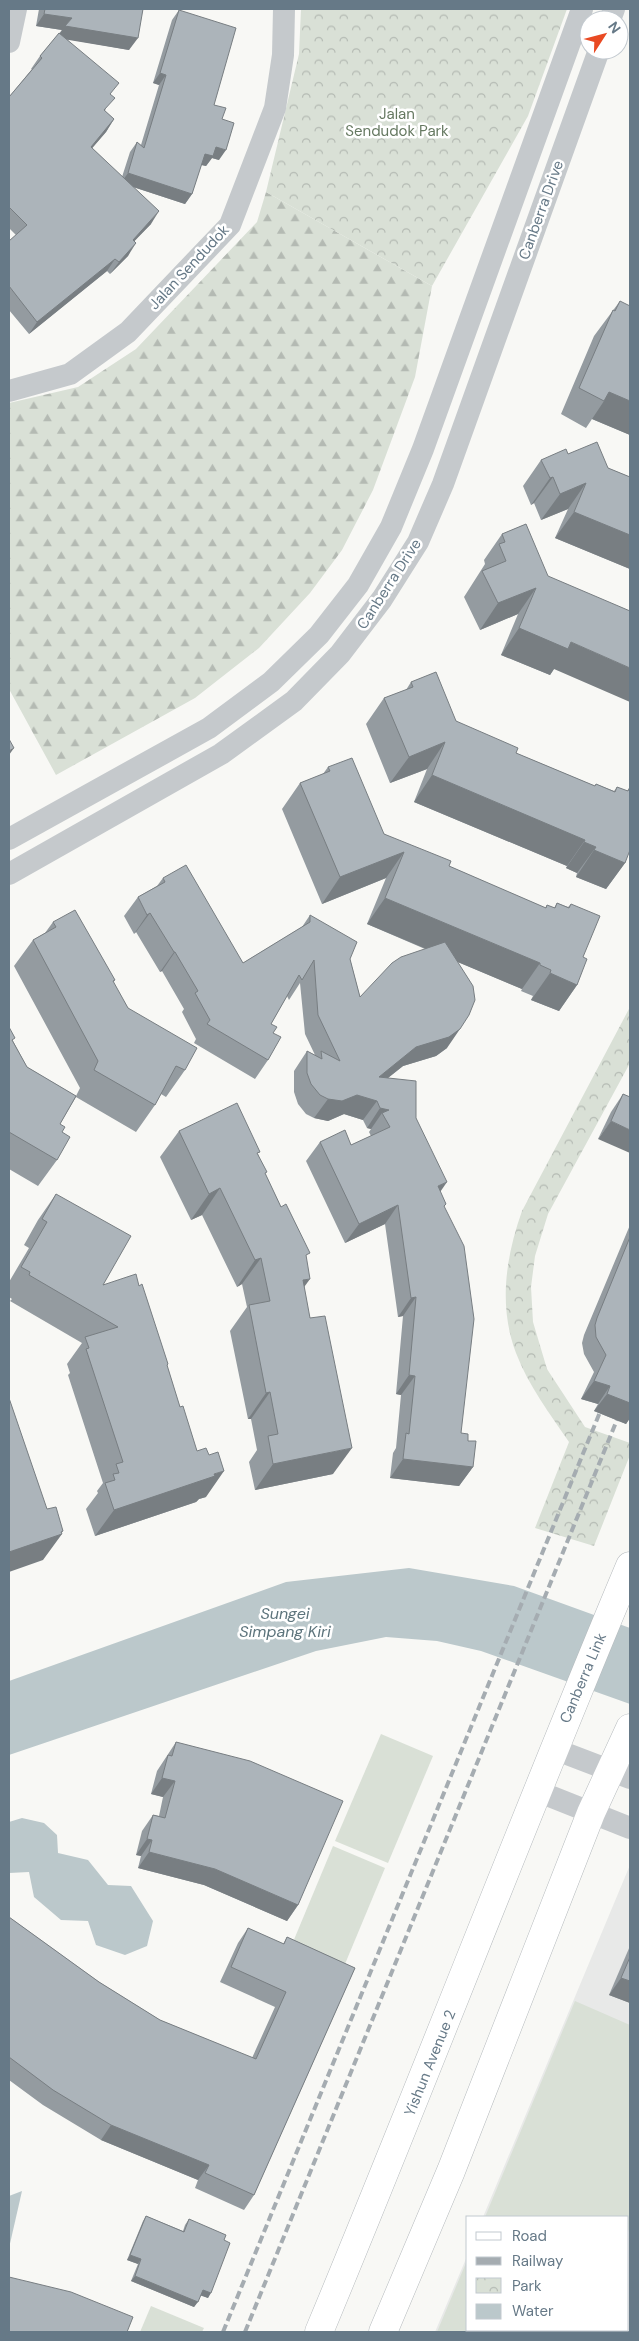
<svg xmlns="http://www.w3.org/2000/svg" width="639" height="2341" viewBox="0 0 639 2341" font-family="'DM Sans',sans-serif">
<defs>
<pattern id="forest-firs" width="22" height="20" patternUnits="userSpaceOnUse" patternTransform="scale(1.25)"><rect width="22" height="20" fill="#d9e0d6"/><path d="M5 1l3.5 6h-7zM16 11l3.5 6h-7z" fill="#b4bab3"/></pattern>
<pattern id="park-crowns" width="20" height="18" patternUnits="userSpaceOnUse" patternTransform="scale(1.25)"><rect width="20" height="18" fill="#d9e0d6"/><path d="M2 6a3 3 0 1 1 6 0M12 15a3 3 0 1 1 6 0" fill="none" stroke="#b4bab3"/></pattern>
</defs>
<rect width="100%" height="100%" fill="#f8f8f5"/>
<!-- built -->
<polygon fill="#e8e9e8" points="630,1865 630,2332 435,2332 468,2254 468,2330 628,2330 628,2217 483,2217"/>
<!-- green -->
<g fill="#d9e0d6">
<polygon points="381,1734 433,1756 388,1863 335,1841"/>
<polygon points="333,1846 385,1868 340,1976 288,1954"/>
<polygon points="575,2001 630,2025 630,2226 628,2232 628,2217 485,2217"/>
<polygon points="468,2258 468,2330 587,2330 586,2332 437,2332"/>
<polygon points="151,2306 204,2328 202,2332 140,2332"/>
</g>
<!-- forest -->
<polygon fill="url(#forest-firs)" points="266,192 432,286 415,377 373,490 342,550 310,593 259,648 195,698 56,775 9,689 9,403 78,387 136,349 257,222"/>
<!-- park -->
<g fill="url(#park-crowns)">
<polygon points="301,9 567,9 528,116 432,286 266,192 299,54"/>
<path d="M630,1007V1063L548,1214L535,1256L531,1287L533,1322L547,1369L585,1427L630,1443V1455L594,1546L535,1528L569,1442C550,1414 528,1385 516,1353C498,1306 506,1256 522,1211Z"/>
</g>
<!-- water -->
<g fill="#bbc8cb">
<polygon points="409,1568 514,1586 630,1628 630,1704 481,1651 437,1641 386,1637 316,1651 9,1755 9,1681 286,1582"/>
<polygon points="22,1818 44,1823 57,1835 58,1853 88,1860 108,1885 131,1886 153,1921 147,1946 125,1955 96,1945 88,1921 61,1920 34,1897 29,1872 9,1873 9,1822"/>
<polygon points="22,2191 9,2248 9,2196"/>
</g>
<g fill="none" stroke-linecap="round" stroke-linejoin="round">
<defs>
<g id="primary">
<path d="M319,2332C425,2078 523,1820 630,1566"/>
<polyline points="383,2332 451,2171 591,1813 630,1728"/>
</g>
</defs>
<!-- primary casing -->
<use href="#primary" stroke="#b6bbbe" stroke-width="29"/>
<!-- minor -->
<g stroke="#c5c9cc" stroke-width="22">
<polyline points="610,20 614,9"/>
<polyline points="9,42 16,9"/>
<polyline points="9,391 70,374 128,332 230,225 275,108 283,55 284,9"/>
<polyline points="9,839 209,728 271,682 319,635 358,585 391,527 423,449 582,9"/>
<polyline points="9,874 221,754 294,701 340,654 382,599 418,542 443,484 599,50"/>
<polyline points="554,1749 630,1778"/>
<polyline points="537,1791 630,1828"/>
</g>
<!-- primary -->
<use href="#primary" stroke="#fff" stroke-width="28"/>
<!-- rail -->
<g stroke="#a5acb1" stroke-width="4" stroke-dasharray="8 4" stroke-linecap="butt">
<polyline points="223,2332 605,1400"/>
<polyline points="245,2332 630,1388"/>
</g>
</g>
<!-- wall -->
<g fill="#949ba0">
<polygon points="39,9 143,9 129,50 67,39 111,94 105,111 114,119 106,132 92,148 122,177 130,152 137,142 141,145 159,85 153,83 172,20 179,10 214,105 222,119 219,160 212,158 206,166 201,165 192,194 185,204 133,187 151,224 134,241 128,256 110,274 107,271 29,334 9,310 9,241 16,235 9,228 9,97 32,69 31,69 40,56 62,30 36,26"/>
<polygon points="620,301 630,435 592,419 586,428 561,414 594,336"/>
<polygon points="568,454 608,468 630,477 630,569 555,538 568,509 541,520 534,503 531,505 523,486 541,460"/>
<polygon points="526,524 554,669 550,675 501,655 518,614 480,630 464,597 485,564 484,560 502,534"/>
<polygon points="411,682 456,721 516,753 595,786 596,784 614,791 617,787 627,791 630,787 625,863 606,889 576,877 577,873 566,868 567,866 414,802 427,769 390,783 366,724 384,698 406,690"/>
<polygon points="328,767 384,834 449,866 545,908 547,905 554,908 557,903 568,907 571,904 583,957 577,985 559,1011 531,1000 533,996 521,991 522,989 458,962 447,1048 436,1056 403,1066 388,1078 416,1118 440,1192 446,1204 444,1207 461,1433 468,1441 473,1467 459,1486 390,1478 393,1453 396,1448 401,1395 396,1394 403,1316 398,1317 385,1224 345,1243 306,1161 320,1142 351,1145 371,1136 369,1132 371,1129 367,1128 363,1120 344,1114 328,1121 314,1118 306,1114 298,1104 294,1092 294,1071 307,1051 315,1055 305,1034 300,983 289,1000 287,996 271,1024 273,1033 268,1060 255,1079 194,1043 196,1039 182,1012 184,1009 162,971 160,972 136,932 134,934 124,916 138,897 157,886 163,878 243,963 302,927 310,915 350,959 360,997 425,949 367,924 386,878 322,904 282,809 300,783 323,774"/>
<polygon points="53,922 115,980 113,983 128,1008 185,1070 166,1097 161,1094 155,1105 136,1132 76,1097 60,1124 62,1132 57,1160 38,1186 9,1169 9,1027 13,1041 27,1067 76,1096 80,1088 14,966 33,940 45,933"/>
<polygon points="623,1094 630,1097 598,1139 611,1112"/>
<polygon points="179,1131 258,1154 265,1174 306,1258 304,1286 333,1474 255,1490 249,1462 257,1450 251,1419 248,1419 230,1331 247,1307 242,1284 237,1287 202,1215 191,1220 160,1157"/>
<polygon points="56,1194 103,1285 168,1364 167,1366 206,1497 199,1499 196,1502 95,1536 86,1509 98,1493 97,1491 103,1483 68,1375 70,1373 67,1364 82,1343 10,1301 12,1299 9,1297 9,1282 29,1248 24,1245 38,1220"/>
<polygon points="630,1225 630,1418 626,1424 594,1411 598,1404 581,1399 594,1372 584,1354 582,1343 584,1335"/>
<polygon points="176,1742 298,1905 287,1921 204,1885 138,1868 141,1856 136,1855 142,1831 153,1815 159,1816 163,1797 151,1794 157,1771"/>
<polygon points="9,1917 99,1982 160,2020 252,2058 275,2007 220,1982 238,1943 248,1928 283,1944 287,1937 355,1968 254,2195 244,2210 195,2188 198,2180 101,2140 43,2105 9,2080"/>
<polygon points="630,1946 630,2003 609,1995"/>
<polygon points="146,2216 183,2231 185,2225 189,2219 224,2240 208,2298 201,2295 194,2307 131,2281 138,2264 127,2260 143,2221"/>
</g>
<!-- shaded-wall -->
<g fill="#787e82">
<polygon points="44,14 72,18 138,38 129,50 57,38 62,30 36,26"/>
<polygon points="160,73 166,75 159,85 153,83"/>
<polygon points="114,119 106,132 82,160 91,147"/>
<polygon points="216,147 226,150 219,160 212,158 206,166 198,164 205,154"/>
<polygon points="128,173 192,194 185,204 121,183"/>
<polygon points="159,211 151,224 124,252 133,240"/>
<polygon points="136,243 128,256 110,274 119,262"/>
<polygon points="115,259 107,271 29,334 37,322"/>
<polygon points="609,392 630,401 630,435 592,419 604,401"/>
<polygon points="553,477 534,503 531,505 550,478"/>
<polygon points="586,483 568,509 541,520 560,494"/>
<polygon points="574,512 630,535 630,569 555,538"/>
<polygon points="536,588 518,614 480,630 498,603"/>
<polygon points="519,628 571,642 630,668 630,702 554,669 550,675 501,655"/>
<polygon points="445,742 427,769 390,783 409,757"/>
<polygon points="14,748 9,755 9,751"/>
<polygon points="432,775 585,840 567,866 414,802"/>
<polygon points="584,842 596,847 577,873 566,868"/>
<polygon points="594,850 625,863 606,889 576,877"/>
<polygon points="404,852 386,878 322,904 340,877"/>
<polygon points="385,898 540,963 522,989 367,924"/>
<polygon points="150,913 136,932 134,934 147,915"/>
<polygon points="174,952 175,952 162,971 160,972"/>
<polygon points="550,973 577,985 559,1011 531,1000"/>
<polygon points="460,1029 447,1048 436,1056 403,1066 365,1096 379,1077 416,1047"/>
<polygon points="357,1095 377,1101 363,1120 344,1114 328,1121 314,1118 328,1099"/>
<polygon points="380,1108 389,1110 382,1113 371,1129 367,1128"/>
<polygon points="611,1121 630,1130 630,1153 598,1139"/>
<polygon points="447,1182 434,1201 438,1186"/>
<polygon points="220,1188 202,1215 191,1220 209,1194"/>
<polygon points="398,1205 385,1224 345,1243 359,1224"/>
<polygon points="261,1258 242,1284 237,1287 255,1260"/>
<polygon points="310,1279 291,1305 303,1280"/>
<polygon points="416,1297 403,1316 398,1317 411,1298"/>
<polygon points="409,1375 415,1376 401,1395 396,1394"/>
<polygon points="594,1381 610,1386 598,1404 581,1399"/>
<polygon points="270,1392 251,1419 248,1419 266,1393"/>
<polygon points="607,1394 630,1403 630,1418 626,1424 594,1411"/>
<polygon points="352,1448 333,1474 255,1490 273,1464"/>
<polygon points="403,1459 473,1467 459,1486 390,1478"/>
<polygon points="224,1471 206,1497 199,1499 196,1502 95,1536 114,1510 214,1474"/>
<polygon points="63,1531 60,1535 62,1534 43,1560 9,1572 9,1552"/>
<polygon points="162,1778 175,1781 163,1797 151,1794"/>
<polygon points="147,1839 152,1840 141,1856 136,1855"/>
<polygon points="149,1852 215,1869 298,1905 287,1921 204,1885 138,1868"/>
<polygon points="621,1978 630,1981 630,2003 609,1995"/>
<polygon points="111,2125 209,2165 198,2180 101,2140"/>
<polygon points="130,2255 141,2259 138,2264 127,2260"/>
<polygon points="135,2276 198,2302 194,2307 131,2281"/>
<polygon points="203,2290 211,2293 208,2298 199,2295"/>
</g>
<!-- building -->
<g fill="#acb4ba" stroke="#787e82">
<polygon points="45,9 143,9 138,38 65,26 72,18 44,14"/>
<polygon points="179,10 236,28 214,105 226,108 222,119 234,123 226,150 216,147 213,156 205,154 192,194 128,173 137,142 144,148 166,75 160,73"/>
<polygon points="59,33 119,83 110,94 115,98 104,110 114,119 91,147 159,211 133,240 136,243 119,262 115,259 37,322 9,286 9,241 27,225 9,207 9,97 42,58 40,56"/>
<polygon points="620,301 630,306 630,401 609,392 604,401 579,388 613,310 615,311"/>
<polygon points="597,442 608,468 630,477 630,535 574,512 586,483 560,494 553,477 550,478 541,460 566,449 568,454"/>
<polygon points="526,524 548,576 630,611 630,668 571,642 568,649 519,628 536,588 498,603 482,571 506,561 499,544 505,542 502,534"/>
<polygon points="436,672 456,721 518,748 516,753 595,786 596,784 615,792 617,787 628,791 630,787 630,850 625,863 594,850 596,847 584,842 585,840 432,775 445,742 409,757 384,698 413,687 411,682"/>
<polygon points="9,739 14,748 9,751"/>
<polygon points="352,758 384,834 451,861 449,866 546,908 547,905 555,908 557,903 569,908 571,904 600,916 583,957 587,959 577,985 550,973 551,970 540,965 540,963 385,898 404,852 340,877 300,783 330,771 328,767"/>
<polygon points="186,865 243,963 310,922 310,915 357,942 350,959 360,997 392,963 401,957 445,942 473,986 475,1000 469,1015 460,1029 449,1037 416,1047 379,1077 416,1081 416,1118 447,1182 438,1186 446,1204 444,1206 464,1246 474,1319 461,1433 468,1434 468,1441 476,1441 473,1467 403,1459 406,1433 409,1434 415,1376 409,1375 416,1297 411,1298 398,1205 359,1224 320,1142 345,1130 351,1145 390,1127 382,1113 389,1110 380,1108 377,1101 357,1095 342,1101 328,1099 320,1095 311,1084 307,1073 307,1051 322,1059 321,1051 340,1061 318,1015 314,960 302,980 299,975 271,1024 277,1027 273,1033 281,1037 268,1060 207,1024 210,1020 195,993 198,991 175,952 174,952 150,913 147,915 138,897 165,882 163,878"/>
<polygon points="75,910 115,980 113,981 128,1008 197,1048 185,1070 176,1066 155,1105 94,1070 98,1061 33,940 56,927 53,922"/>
<polygon points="9,1027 15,1038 12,1040 27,1067 76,1096 60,1124 65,1127 62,1132 70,1137 57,1160 9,1132"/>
<polygon points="623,1094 630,1097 630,1130 611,1121"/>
<polygon points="237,1103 260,1152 257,1153 267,1172 265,1173 281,1207 286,1204 310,1253 306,1255 310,1279 303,1280 310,1318 325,1316 352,1448 273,1464 268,1436 278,1434 270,1392 266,1393 249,1305 270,1301 261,1258 255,1260 220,1188 209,1194 179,1131"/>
<polygon points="56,1194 131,1236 103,1285 136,1274 139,1286 142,1284 168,1364 167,1365 180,1407 183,1406 197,1451 206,1448 209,1455 218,1452 224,1471 214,1474 215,1476 114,1510 105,1483 115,1480 113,1474 119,1473 116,1464 123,1462 86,1349 89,1348 85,1337 118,1327 29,1275 30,1272 21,1267 47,1222 42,1219"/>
<polygon points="630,1237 630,1403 607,1394 610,1386 594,1381 606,1355 596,1337 595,1325 597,1318"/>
<polygon points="9,1398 47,1509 56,1507 63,1531 61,1532 62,1534 9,1552"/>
<polygon points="176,1742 250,1761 343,1801 298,1905 215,1869 149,1852 152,1840 147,1839 153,1815 165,1818 175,1781 162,1778 168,1755 172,1756"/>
<polygon points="9,1917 99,1982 160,2020 256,2059 286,1992 231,1967 248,1928 284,1944 287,1937 355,1968 254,2195 205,2173 209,2165 111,2125 53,2090 9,2057"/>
<polygon points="630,1957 630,1981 621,1978"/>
<polygon points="146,2216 184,2232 189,2219 226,2235 224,2240 230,2243 211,2293 203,2290 198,2302 135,2276 141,2259 130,2255"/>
<polygon points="9,2277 71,2292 133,2317 127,2332 9,2332"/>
</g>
<g text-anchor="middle" stroke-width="5" stroke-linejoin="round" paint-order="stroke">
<!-- park labels -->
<g font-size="15" fill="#667961" stroke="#fff">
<text x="397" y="119">Jalan<tspan x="397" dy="17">Sendudok Park</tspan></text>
</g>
<!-- street labels -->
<g font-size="15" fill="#667987" stroke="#fff">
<text transform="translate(541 210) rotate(-70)" y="5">Canberra Drive</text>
<text transform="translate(189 267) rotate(-47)" y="5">Jalan Sendudok</text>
<text transform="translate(389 584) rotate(-57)" y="5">Canberra Drive</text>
<text transform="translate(583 1678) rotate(-67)" y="5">Canberra Link</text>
<text transform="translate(430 2063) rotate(-68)" y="5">Yishun Avenue 2</text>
</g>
<!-- water labels -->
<g font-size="16" font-style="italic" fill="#5d747c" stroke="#fff">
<text x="285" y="1619">Sungei<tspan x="285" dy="18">Simpang Kiri</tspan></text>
</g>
</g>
<!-- border -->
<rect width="639" height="2341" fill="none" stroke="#667987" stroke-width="20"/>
<!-- legend -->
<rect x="466" y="2216" width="162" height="115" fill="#ffffff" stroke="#c2c9cf"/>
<rect x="476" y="2232" width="25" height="8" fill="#ffffff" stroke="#c2c9cf"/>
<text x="512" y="2241" font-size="15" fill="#667987">Road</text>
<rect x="476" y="2257" width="25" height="8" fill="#a5acb1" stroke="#c2c9cf"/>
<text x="512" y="2266" font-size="15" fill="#667987">Railway</text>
<rect x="476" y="2278" width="25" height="15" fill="url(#park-crowns)" stroke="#c2c9cf"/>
<text x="512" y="2291" font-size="15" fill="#667987">Park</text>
<rect x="476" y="2304" width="25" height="15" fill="#bbc8cb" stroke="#c2c9cf"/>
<text x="512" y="2316" font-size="15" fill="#667987">Water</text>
<!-- north arrow -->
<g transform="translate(604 35) rotate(54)"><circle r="24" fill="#ffffff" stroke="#c2c9cf"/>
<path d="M0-4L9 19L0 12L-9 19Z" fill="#e94a23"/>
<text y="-8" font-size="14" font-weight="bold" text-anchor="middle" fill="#667987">N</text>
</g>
</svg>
